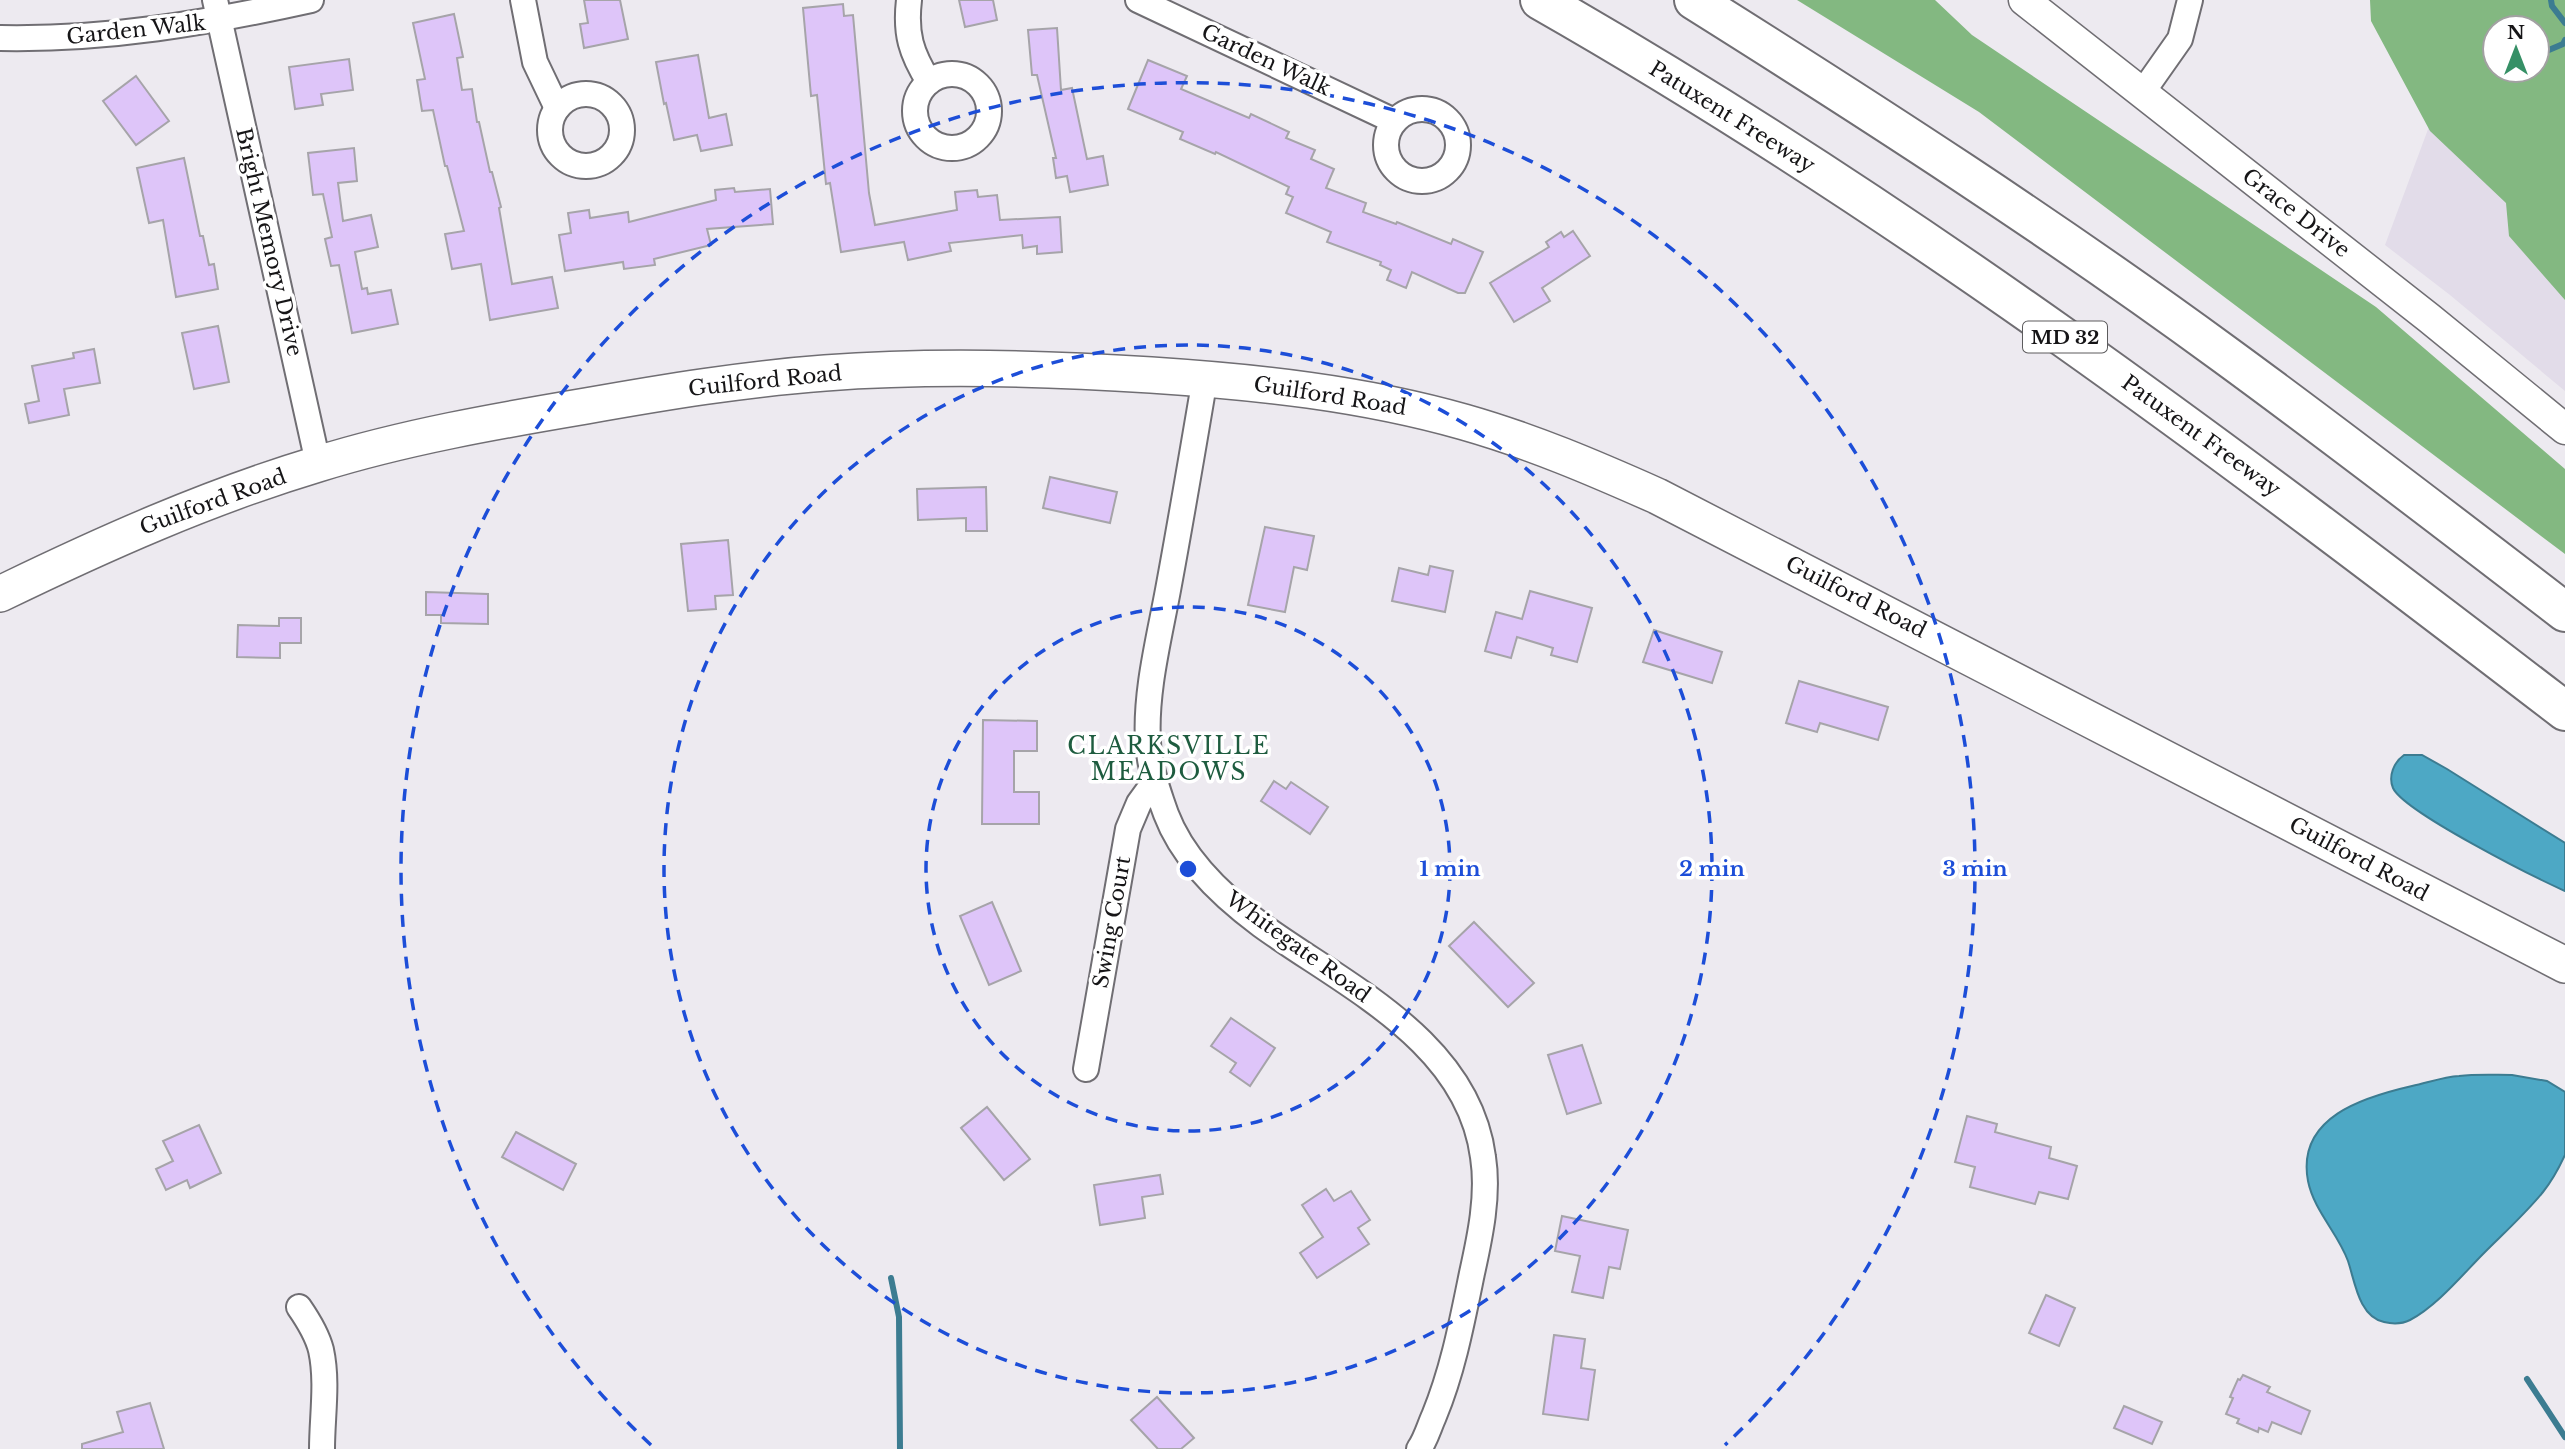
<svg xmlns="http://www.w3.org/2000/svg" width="2565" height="1449" viewBox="0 0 2565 1449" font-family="'Libre Baskerville',serif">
<rect width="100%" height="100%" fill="#edeaf0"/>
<!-- built -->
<path fill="#e2dce9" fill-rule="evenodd" d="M2476,0H2565V391L2450,295L2385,245ZM2495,28H2537V70H2495Z"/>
<!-- forest -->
<g fill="#83b881" fill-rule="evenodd">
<polygon points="1797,0 1935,0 1972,35 2376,307 2565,469 2565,554 1979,112"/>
<path d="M2370,0H2565V300L2509,236L2506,203L2430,131L2371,21ZM2537,28V70H2495V28Z"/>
</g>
<!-- water -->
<g fill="#4da8c5" stroke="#3c7c91" stroke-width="2">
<path d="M2404,755H2422L2447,769L2565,843V891C2536,878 2404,812 2393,788C2388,776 2394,762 2404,755Z"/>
<path d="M2512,1075L2547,1081L2565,1092V1155C2559,1168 2552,1181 2543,1192C2526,1213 2504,1233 2484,1253C2463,1274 2437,1306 2410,1320C2402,1324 2392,1324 2384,1322C2359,1317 2355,1282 2348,1261C2338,1233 2314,1211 2308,1181C2296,1117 2364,1097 2412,1086C2427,1083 2443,1077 2459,1076C2476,1074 2494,1075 2512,1075Z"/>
</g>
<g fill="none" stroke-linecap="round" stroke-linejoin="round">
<!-- stream -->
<g stroke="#3c7c91" stroke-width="6">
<polyline points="2551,0 2552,6 2565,23"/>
<polyline points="2537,55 2563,44 2565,40"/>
<polyline points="2525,71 2525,70"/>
<polyline points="891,1278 899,1317 900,1449"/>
<polyline points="2527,1379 2565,1437"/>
</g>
</g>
<!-- building -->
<g fill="#dec5f9" stroke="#a6a4a9" stroke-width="2">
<polygon points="584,0 620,0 628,39 584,48 580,24 588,23"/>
<polygon points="959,0 993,0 997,20 965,27"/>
<polygon points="843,4 844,16 853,15 869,193 875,225 957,210 955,192 977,190 978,197 997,195 1000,220 1060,217 1062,252 1037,254 1037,246 1023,248 1022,235 949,243 951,251 908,260 904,242 841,252 830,183 826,184 817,95 811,96 803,8"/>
<polygon points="454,14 463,57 457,58 462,90 472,89 477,122 479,122 490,172 492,172 501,207 499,208 512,284 552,277 558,308 490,320 481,264 452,269 445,234 464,231 447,166 445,166 433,110 422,111 417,80 425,79 413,23"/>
<polygon points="1057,28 1061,90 1072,88 1087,159 1103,156 1108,185 1070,192 1067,176 1056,178 1053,158 1056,158 1037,75 1032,75 1028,30"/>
<polygon points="698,55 709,118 726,114 732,145 701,151 697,135 674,140 666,103 664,104 656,62"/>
<polygon points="349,59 353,90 321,94 323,105 295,109 289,67"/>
<polygon points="1148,60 1187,76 1181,89 1249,118 1251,114 1289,132 1286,138 1315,150 1311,159 1334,169 1326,188 1366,203 1363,212 1396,224 1397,222 1451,244 1453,239 1483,252 1465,293 1458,293 1412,272 1406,288 1387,280 1391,270 1380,265 1381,262 1327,242 1331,232 1286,213 1293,197 1286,194 1289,187 1216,152 1215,154 1180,139 1183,132 1128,109"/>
<polygon points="136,76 169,121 136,145 103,101"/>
<polygon points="354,148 357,181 338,183 343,221 371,215 378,247 355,252 362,289 367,288 368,294 391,290 398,324 352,333 339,265 331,266 325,239 332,237 323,194 313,195 308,153"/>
<polygon points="184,158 200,236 203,236 209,265 214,264 218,289 176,297 163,220 149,223 137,168"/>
<polygon points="734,188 735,192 770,189 773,224 707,229 711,245 654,259 655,265 624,269 623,262 565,271 559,235 571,233 568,213 589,210 590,218 628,212 629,222 716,200 715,190"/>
<polygon points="1573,231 1590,256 1542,288 1550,301 1514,322 1490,283 1549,247 1546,242 1561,232 1564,237"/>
<polygon points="218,326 229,382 194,389 182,333"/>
<polygon points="94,349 100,383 64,389 69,415 29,423 25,404 39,401 32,366 74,358 73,353"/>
<polygon points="1050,477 1117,492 1110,523 1043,508"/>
<polygon points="986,487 987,531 966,531 966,518 918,520 917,489"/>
<polygon points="1265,527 1314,536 1307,570 1294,567 1285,612 1248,605"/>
<polygon points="728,540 733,595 715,596 716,609 688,611 681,544"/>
<polygon points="1430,566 1453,571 1445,612 1392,601 1399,568 1428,575"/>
<polygon points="1530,591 1592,608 1577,662 1551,655 1553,648 1517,637 1511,658 1485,651 1496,612 1522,619"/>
<polygon points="426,592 488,594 488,624 441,623 441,615 426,615"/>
<polygon points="279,618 301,618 301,643 280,643 280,658 237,657 238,625 279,626"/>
<polygon points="1654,630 1722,652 1712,683 1643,662"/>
<polygon points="1799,681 1888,707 1878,740 1820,723 1817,732 1786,723"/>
<polygon points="983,720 1037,721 1037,751 1014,751 1014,792 1039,792 1039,824 982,824"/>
<polygon points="1274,781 1286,789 1291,782 1328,807 1310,834 1261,801"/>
<polygon points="992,902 1021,971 989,985 960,916"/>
<polygon points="1474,922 1534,983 1508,1007 1449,946"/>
<polygon points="1231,1018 1275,1048 1250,1086 1230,1072 1236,1063 1211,1046"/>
<polygon points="1582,1045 1601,1103 1567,1114 1548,1055"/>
<polygon points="987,1107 1030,1159 1004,1180 961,1128"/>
<polygon points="1967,1116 1997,1124 1995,1132 2051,1147 2049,1158 2077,1166 2068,1199 2039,1192 2035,1204 1970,1187 1975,1167 1955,1162"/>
<polygon points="199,1125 221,1173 190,1188 187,1180 166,1190 156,1169 173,1161 163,1141"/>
<polygon points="516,1132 576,1164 563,1190 502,1157"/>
<polygon points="1160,1175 1163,1194 1142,1197 1145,1218 1100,1225 1094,1185"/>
<polygon points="1326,1189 1334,1201 1351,1191 1370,1220 1358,1228 1369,1244 1317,1278 1300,1253 1323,1237 1302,1205"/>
<polygon points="1562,1216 1628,1230 1620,1269 1609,1267 1603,1298 1572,1292 1580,1256 1555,1251"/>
<polygon points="2046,1295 2075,1308 2059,1346 2029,1333"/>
<polygon points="1554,1335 1585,1339 1581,1368 1595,1370 1588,1420 1543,1414"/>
<polygon points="2243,1375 2270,1387 2267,1392 2310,1411 2301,1434 2272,1422 2268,1432 2259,1428 2258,1432 2237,1423 2239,1419 2226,1414 2233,1398 2230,1397 2238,1379 2240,1380"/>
<polygon points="1157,1397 1194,1438 1181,1449 1158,1449 1131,1420"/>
<polygon points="150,1403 164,1449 82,1449 82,1444 123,1432 117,1412"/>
<polygon points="2124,1406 2162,1422 2152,1444 2114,1428"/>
</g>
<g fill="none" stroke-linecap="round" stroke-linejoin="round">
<defs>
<g id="minor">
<polyline points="215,0 318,463"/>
<polyline points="523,0 535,62 557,108"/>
<path d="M909,0C905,34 911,53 929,82"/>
<polyline points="1138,0 1394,121"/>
<path d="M0,38C108,40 207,23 311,0"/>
<circle cx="952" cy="111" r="37"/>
<polyline points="2142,93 2180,39 2190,0"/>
<circle cx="586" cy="130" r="36"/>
<circle cx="1422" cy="145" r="36"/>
<path d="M1205,378C1193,449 1181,520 1168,590C1159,639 1145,692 1148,742C1149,766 1158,792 1166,814C1183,859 1223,897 1261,925C1345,986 1468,1041 1483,1157C1489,1195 1480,1237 1472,1273C1462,1322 1453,1370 1434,1416C1429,1427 1426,1439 1419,1449"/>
<polyline points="1086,1069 1128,829 1139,803 1155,781"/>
<path d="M299,1307C308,1320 317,1334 321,1350C328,1382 322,1417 322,1449"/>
</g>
<polyline id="tertiary" points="2024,0 2429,318 2565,429"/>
<path id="secondary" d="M0,594C103,544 208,497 318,464C405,437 497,421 586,406C665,392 744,379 825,373C933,365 1043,368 1151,375C1257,382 1362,393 1464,422C1531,441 1594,468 1657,496L2565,965"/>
<g id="motorway">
<path d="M1540,0C1903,207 2234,457 2565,711"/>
<path d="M1694,0C1874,113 2052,228 2224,354C2339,438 2452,525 2565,612"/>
</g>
</defs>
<!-- minor casing -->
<use href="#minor" stroke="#706e73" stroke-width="28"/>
<!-- tertiary casing -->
<use href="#tertiary" stroke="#706e73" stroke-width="33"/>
<!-- secondary casing -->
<use href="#secondary" stroke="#706e73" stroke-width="38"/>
<!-- motorway casing -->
<use href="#motorway" stroke="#706e73" stroke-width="42"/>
<!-- minor -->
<use href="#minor" stroke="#fff" stroke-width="24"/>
<!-- tertiary -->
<use href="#tertiary" stroke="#fff" stroke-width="30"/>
<!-- secondary -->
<use href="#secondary" stroke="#fff" stroke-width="35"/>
<!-- motorway -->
<use href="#motorway" stroke="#fff" stroke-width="38"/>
</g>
<!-- distance rings -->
<g fill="none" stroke="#1d4ed8" stroke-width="3.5" stroke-dasharray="12 9">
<circle cx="1188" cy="869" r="262"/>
<circle cx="1188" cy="869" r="524"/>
<path d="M651 1445A787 787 0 1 1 1725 1445"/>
</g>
<g text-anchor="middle" stroke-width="7" stroke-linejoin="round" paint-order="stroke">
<!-- shield labels -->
<rect fill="#fff" stroke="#5c5b5d" stroke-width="2" x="2023" y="321.5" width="84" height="31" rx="5"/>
<g font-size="19" font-weight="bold" fill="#161517">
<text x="2065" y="344">MD 32</text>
</g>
<!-- street labels -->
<g font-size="21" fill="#161517" stroke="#fff">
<text transform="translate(136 30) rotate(-6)" y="7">Garden Walk</text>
<text transform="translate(1266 60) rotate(25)" y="7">Garden Walk</text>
<text transform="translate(1732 117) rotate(32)" y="7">Patuxent Freeway</text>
<text transform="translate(2296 213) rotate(38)" y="7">Grace Drive</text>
<text transform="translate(269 242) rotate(77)" y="7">Bright Memory Drive</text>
<text transform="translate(765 381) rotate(-6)" y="7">Guilford Road</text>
<text transform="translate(1330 396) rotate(9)" y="7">Guilford Road</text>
<text transform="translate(2201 436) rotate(36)" y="7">Patuxent Freeway</text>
<text transform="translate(213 502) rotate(-20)" y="7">Guilford Road</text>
<text transform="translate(1856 597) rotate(27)" y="7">Guilford Road</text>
<text transform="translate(2359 859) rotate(28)" y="7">Guilford Road</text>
<text transform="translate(1112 922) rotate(-80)" y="7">Swing Court</text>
<text transform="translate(1298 947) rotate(36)" y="7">Whitegate Road</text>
</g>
<!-- neighbourhood labels -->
<g font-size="23" letter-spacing="2" fill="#1e5c3f" stroke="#fff">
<text x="1169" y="754">CLARKSVILLE<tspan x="1169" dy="26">MEADOWS</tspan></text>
</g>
</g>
<circle cx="1188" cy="869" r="10" fill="#1d4ed8" stroke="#fff" stroke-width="3.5"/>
<g font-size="21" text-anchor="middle" font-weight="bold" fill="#1d4ed8" stroke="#fff" stroke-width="7" stroke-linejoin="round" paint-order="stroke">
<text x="1450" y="876">1 min</text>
<text x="1712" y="876">2 min</text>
<text x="1975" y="876">3 min</text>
</g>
<!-- north arrow -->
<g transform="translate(2516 49)"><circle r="33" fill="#ffffff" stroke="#a2a1a2" stroke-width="2"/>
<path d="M0-5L12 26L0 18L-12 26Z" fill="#369066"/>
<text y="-10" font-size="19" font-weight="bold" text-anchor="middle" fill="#161517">N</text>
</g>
</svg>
